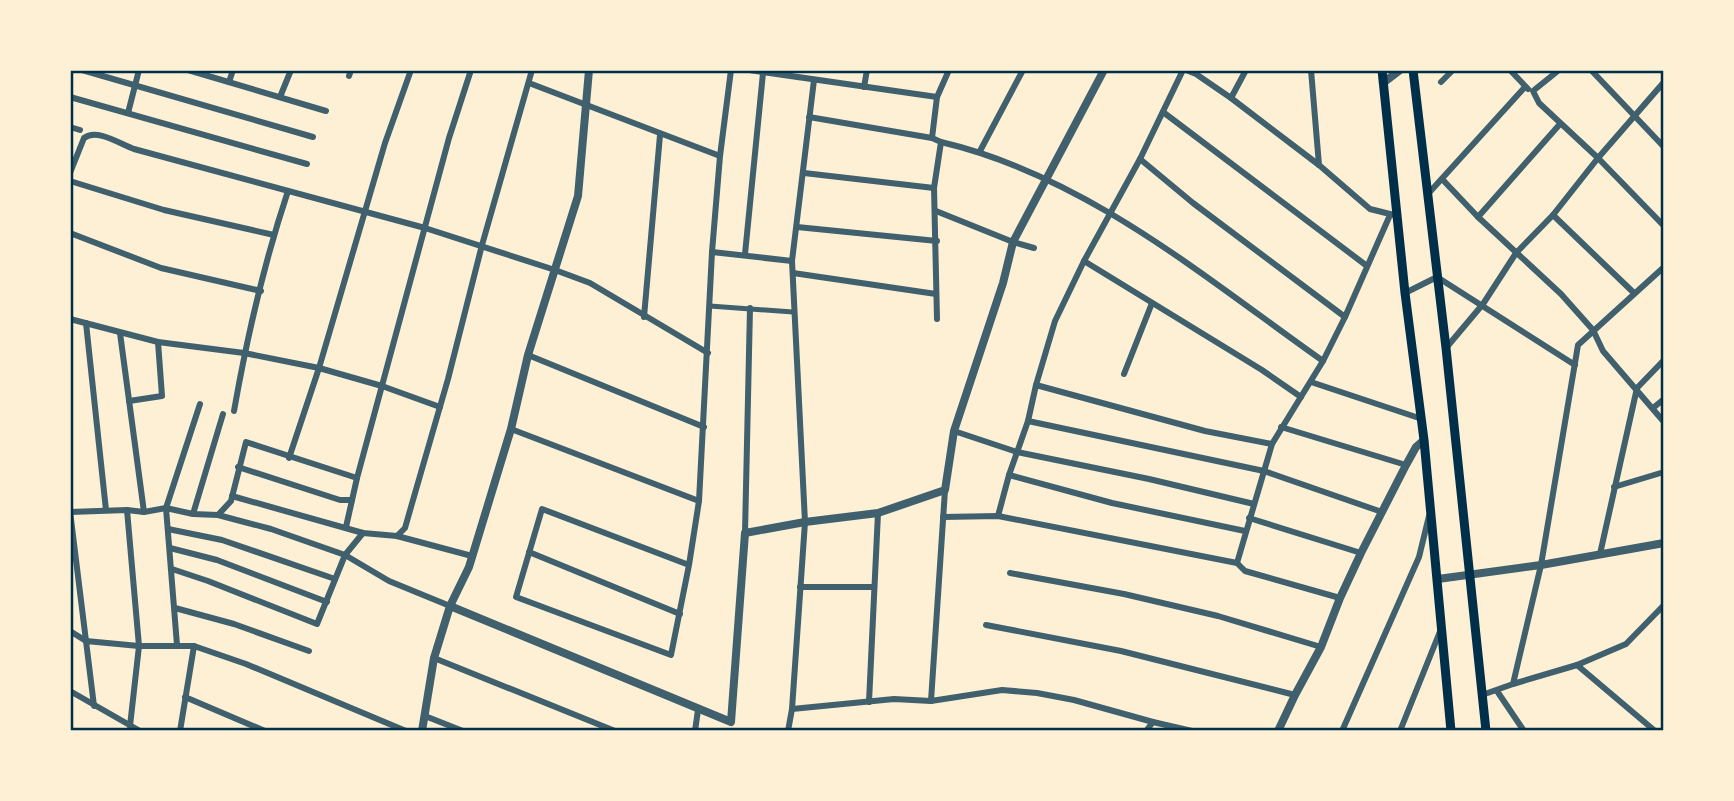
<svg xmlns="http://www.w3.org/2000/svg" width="1734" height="801" viewBox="0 0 1734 801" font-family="'Noto Sans',sans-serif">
<rect width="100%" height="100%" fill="#fdf0d5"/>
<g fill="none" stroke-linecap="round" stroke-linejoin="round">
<!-- pedestrian -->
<polyline stroke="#3f606c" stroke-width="5" points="710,306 793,312"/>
<!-- minor -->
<g stroke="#3f606c" stroke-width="6">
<polyline points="82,70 313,137"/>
<polyline points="188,70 326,111"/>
<polyline points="749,70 937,97 949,70"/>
<polyline points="1186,70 1196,74 1231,98 1319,165 1370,209 1394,215"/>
<polyline points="1311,70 1319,165"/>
<polyline points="1510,70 1528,89"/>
<polyline points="1559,70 1533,91 1539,103 1598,158 1664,226"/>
<polyline points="1591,70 1664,147"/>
<polyline points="349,76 351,70"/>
<polyline points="229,82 233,70"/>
<polyline points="1441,82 1453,70"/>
<polyline points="529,83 720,156"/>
<polyline points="864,87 867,70"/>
<polyline points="70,97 307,164"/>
<polyline points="280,97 291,70"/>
<polyline points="1231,98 1246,70"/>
<polyline points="1163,112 1367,266"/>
<polyline points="128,113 139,70"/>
<polyline points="809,117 932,138"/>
<polyline points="70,127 80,130"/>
<path d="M941,142C1086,176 1204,277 1323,361"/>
<polyline points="980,151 1023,70"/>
<polyline points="1140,159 1193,203 1345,317"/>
<path d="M70,173L84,138C97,128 120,144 134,149L425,228L555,270L590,283L708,353"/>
<polyline points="804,173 934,188"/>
<polyline points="1442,179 1478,217 1561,294 1593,330 1603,351 1664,422"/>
<polyline points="70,181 164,210 274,235"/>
<polyline points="1427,195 1525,87"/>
<polyline points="936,211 1013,242 1034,248"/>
<polyline points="1553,215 1634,293"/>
<polyline points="1478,217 1560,124"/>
<polyline points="797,227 937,241"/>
<polyline points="70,233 161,268 261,291"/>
<polyline points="712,252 792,261"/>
<polyline points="745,254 763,73"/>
<polyline points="1084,261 1262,370 1301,397"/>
<polyline points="793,273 936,294"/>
<polyline points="1405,293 1437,277 1575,365"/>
<polyline points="644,317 660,135"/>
<polyline points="70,319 158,342 244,353 319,368 382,386 440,407"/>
<polyline points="937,319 934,188 941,142 932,138 937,97"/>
<polyline points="86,323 106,510"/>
<polyline points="120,333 144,512"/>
<polyline points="1446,348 1483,304 1516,253 1553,215 1598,158 1664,82"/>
<polyline points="528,355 704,427"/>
<polyline points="1124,374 1152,303"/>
<polyline points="1311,382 1422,419"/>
<polyline points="1036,385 1205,431 1272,444"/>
<polyline points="1637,388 1664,360"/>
<polyline points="129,401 162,396 158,342"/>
<polyline points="1653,408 1664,399"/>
<path d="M234,411C247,337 264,263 288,191"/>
<polyline points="1028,421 1264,471 1382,512"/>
<polyline points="1281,427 1406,465"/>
<polyline points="511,429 699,501"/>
<polyline points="954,431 1017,452 1149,479 1254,504"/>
<polyline points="289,458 319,368 385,143 411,70"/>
<polyline points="238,467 340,500 352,500"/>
<polyline points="1009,475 1112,503 1245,531"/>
<polyline points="1614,487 1664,472"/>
<polyline points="232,496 363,533 397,536 472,556"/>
<polyline points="127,510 139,646 130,726"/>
<polyline points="70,511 86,641"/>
<polyline points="70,512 127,510 144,512 166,508 193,514 218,515 231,501 246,442 357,478"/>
<polyline points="193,514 223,414"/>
<polyline points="218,515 271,529 345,555 389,581 450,606"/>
<polyline points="998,516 1009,475 1028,421 1036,385 1055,321 1084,261 1140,159 1183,70"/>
<polyline points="943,517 998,516 1237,563 1245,571 1340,598"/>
<polyline points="1249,518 1361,553"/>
<polyline points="346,527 357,478 449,138 471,70"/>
<polyline points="168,529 222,540 335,579"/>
<polyline points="745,533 750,308"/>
<polyline points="397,536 405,528 411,507 448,379 482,245 532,70"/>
<polyline points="170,548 217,560 327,602"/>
<polyline points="529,552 680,614"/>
<polyline points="1600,554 1637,388"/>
<polyline points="1237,563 1272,444 1323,361 1345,317 1390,215"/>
<polyline points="689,565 542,509 516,597 671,655 689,565 699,501 712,252 720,156 731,70"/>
<polyline points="172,569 208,581 317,624 345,555 363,533"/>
<polyline points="1010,573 1124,594 1218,616 1321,647"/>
<polyline points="800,587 874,587"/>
<polyline points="175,608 234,624 309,651"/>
<polyline points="986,625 1121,651 1295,695"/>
<polyline points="70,631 86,641"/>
<polyline points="177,645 166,508 200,404"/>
<polyline points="434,658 615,731"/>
<polyline points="1577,665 1655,731"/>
<polyline points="1513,684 1577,665 1626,644 1664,605"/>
<polyline points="70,691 140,731"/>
<polyline points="1497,691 1524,731"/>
<polyline points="1482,695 1513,684 1541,565 1578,345 1664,267"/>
<polyline points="185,697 265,731"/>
<polyline points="931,701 945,490"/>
<polyline points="869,702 878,513"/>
<polyline points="94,706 86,641 139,646 194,646 246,664 406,731"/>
<polyline points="792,709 894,699 931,701 1002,690 1037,693 1074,700 1153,722"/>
<polyline points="425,716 463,731"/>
<polyline points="180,731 194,646"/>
<polyline points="695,731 698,710"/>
<polyline points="788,731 792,709 805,522 792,261 814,80"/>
<polyline points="1146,731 1153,722 1192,731"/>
<polyline points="1342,731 1419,557 1429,516"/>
<polyline points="1400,731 1441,629"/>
</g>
<!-- tertiary -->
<g stroke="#3f606c" stroke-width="8">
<polyline points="1383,83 1400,70"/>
<polyline points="1438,579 1541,565 1664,543"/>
<polyline points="450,606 731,722 745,533 805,522 878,513 945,490 954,431 1003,283 1013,242 1104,70"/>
<polyline points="422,731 434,658 450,606 469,567 511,429 528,355 578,196 589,70"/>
<polyline points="1278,731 1295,695 1321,647 1340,598 1361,553 1406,465 1416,447 1424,440"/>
</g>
<!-- secondary -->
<g stroke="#003049" stroke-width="9">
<polyline points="1382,70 1405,293 1424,440 1451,731"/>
<polyline points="1413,70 1446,348 1486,731"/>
</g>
</g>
<!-- border -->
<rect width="1734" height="801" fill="none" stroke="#fdf0d5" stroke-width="144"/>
<rect x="72" y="72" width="1590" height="657" fill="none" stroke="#003049" stroke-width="2.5"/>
</svg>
